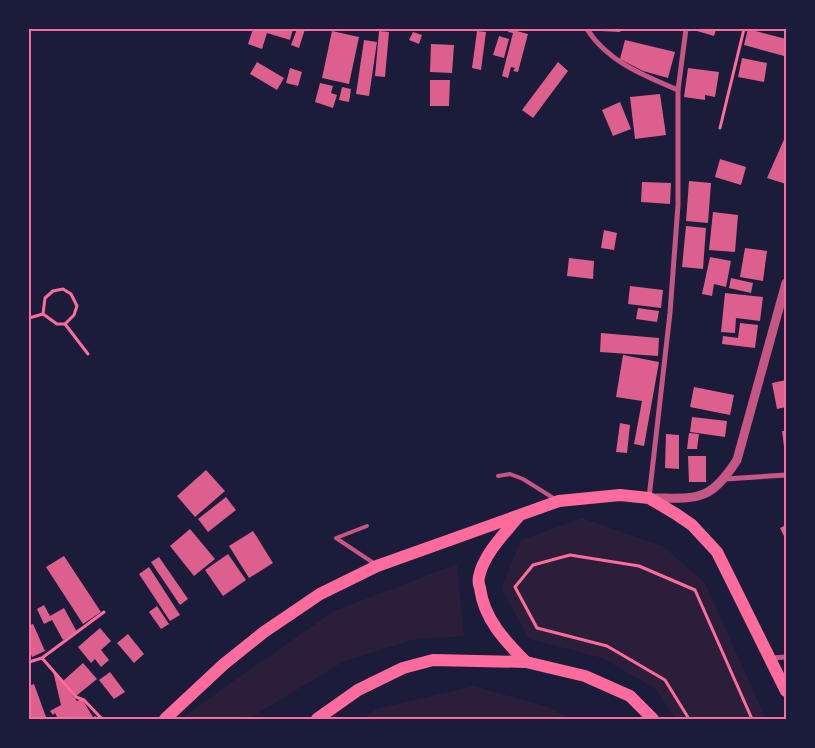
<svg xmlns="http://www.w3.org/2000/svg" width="815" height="748" viewBox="0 0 815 748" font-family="Raleway,sans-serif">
<rect width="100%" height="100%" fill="#1b1b3a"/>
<!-- green -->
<g fill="#2a1e3b">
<polygon points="582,518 663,546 705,583 766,719 675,719 656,689 602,658 529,639 501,588 521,540"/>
<polygon points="457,564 464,636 412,640 343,662 248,719 181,719 218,692 334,611"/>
<polygon points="474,686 548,707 570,719 362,719 376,709"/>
</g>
<!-- building -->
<g fill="#dd5f8e">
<polygon points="253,29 293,29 290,40 267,33 262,49 248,44"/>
<polygon points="297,29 305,29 299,48 291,45"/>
<polygon points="509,29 528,34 518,72 513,71 515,68 511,67 508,78 502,76 513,33 508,32"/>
<polygon points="599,29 621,29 620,32 601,31"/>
<polygon points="698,29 716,29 714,36 697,31"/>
<polygon points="748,29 786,39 784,56 744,45"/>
<polygon points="332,31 359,37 349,84 322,78"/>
<polygon points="379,31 389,32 385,77 375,76"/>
<polygon points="477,31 486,32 481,70 472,68"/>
<polygon points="413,32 422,35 419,44 409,40"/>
<polygon points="499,36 509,39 504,58 493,55"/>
<polygon points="364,40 377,42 369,96 356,94"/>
<polygon points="625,40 675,52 668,78 643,71 620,59"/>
<polygon points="431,44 454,45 452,73 430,72"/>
<polygon points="742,58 767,63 764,82 738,77"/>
<polygon points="257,62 284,78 277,90 250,74"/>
<polygon points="558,62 568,71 533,118 522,110"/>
<polygon points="290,68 302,72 298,86 286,83"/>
<polygon points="688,68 719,72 715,97 705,95 705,100 684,97"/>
<polygon points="430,80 450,80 449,106 430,106"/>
<polygon points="320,83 333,86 331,93 337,95 333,108 315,102"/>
<polygon points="342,87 351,89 349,102 339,100"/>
<polygon points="660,94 666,135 635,139 630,97"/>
<polygon points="620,102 631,129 613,136 602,110"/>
<polygon points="786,135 786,184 767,178"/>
<polygon points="720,159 746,167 741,185 715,177"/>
<polygon points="689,181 711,183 708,223 686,221"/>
<polygon points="642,182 671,183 670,204 641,202"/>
<polygon points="713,212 738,215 735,252 709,250"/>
<polygon points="686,226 706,228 703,269 682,267"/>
<polygon points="604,230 617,233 614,250 601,248"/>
<polygon points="745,248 767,251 763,281 740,277"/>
<polygon points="710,257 731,261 726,287 714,284 712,296 702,294"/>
<polygon points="569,258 594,261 593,279 567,276"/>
<polygon points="731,278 753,283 751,293 729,288"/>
<polygon points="630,286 663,290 661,308 628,304"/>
<polygon points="725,293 763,297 760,321 736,318 735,333 721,332"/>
<polygon points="638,308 659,311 657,322 636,319"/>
<polygon points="740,323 758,325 755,348 722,344 723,336 738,338"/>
<polygon points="601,333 659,338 658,356 600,352"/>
<polygon points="623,355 659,362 644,446 634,444 642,401 616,397"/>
<polygon points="786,380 786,407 777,409 772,383"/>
<polygon points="694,387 734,395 730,415 690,407"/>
<polygon points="692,417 727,421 725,437 690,432"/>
<polygon points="620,423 630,425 627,453 616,452"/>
<polygon points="782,431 786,431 786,454 785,454"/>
<polygon points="689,433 699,434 697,449 687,449"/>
<polygon points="666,434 679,435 679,469 665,468"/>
<polygon points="688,456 706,456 706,482 689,482"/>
<polygon points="206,470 225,491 195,517 177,496"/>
<polygon points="226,497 236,510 208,532 198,519"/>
<polygon points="786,525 786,540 780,528"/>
<polygon points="190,529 215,559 194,576 170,546"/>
<polygon points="253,531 273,563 249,578 229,546"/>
<polygon points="228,554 246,580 223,596 205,570"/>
<polygon points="64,556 101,612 83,624 46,567"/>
<polygon points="159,557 188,599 180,605 151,562"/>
<polygon points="149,567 180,615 170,621 139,574"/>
<polygon points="44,605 50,616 64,608 77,632 63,640 52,620 44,624 37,609"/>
<polygon points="157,606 169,624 161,629 149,612"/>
<polygon points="33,624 45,651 32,657 29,650 29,625"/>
<polygon points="100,628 111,641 101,650 109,660 101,667 95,659 91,663 78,647"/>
<polygon points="128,634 144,654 134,663 117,643"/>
<polygon points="83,663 97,679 76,696 63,681"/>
<polygon points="53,671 77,701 82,699 93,717 96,716 97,719 58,719 55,713 53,715 50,711 61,705"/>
<polygon points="110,672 125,692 114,699 99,680"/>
<polygon points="34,684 46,717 40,719 29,719 29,686"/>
</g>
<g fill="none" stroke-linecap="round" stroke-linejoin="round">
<!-- path -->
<g stroke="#ff6b9d" stroke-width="3">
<polyline points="720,128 744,29"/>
<polygon points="63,289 71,294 77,306 74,315 65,324 57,324 43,314 45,298 53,291"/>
<polyline points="29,318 43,314"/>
<polyline points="65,324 88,354"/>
<polyline points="42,658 76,697 84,700 102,719"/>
<polyline points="29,662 42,658 104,612"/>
<polyline points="689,719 665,680 607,646 537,628 515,587 533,565 570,555 639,566 695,590 752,719"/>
</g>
<!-- service -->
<g stroke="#c65784" stroke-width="4">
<polyline points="498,476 510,474 523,479 555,499"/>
<polyline points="367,526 336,538 375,564"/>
</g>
<!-- minor -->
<g stroke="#c65784" stroke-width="5">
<path d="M587,29C607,61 644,76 678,90"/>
<polyline points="725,479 786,475"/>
<polyline points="649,498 670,313 678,205 678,90 686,29"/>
<polyline points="770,658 786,657"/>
</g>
<!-- tertiary -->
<path stroke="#c65784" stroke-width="9" d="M650,498C698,498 709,503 737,460L786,283"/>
<!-- primary -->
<g stroke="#ff6b9d" stroke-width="12">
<path d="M519,516C505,533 483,555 479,577C478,580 479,585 480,588C484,619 505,641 526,662"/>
<polyline points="165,719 224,664 264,632 320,594 377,566 559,501 620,495 649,498 676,514 692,525 717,552 786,691"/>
<polyline points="317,719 358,690 403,668 433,660 526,662 585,676 630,696 653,719"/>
</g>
</g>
<!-- border -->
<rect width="815" height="748" fill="none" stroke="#1b1b3a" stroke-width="60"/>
<rect x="30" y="30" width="755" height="688" fill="none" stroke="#ff6b9d" stroke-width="2"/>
</svg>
